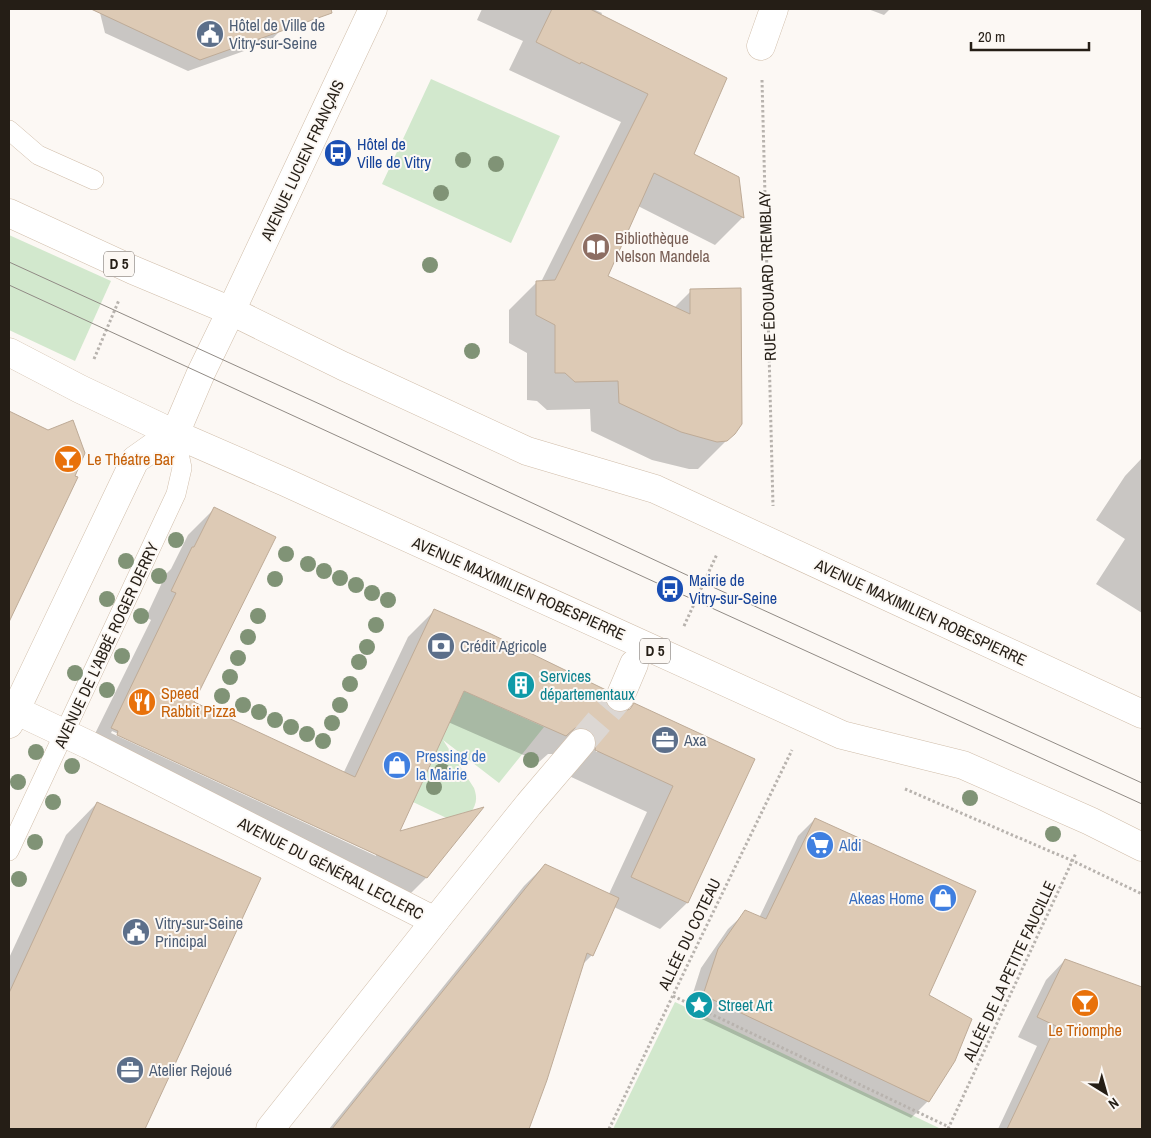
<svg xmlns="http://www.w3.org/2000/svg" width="1151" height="1138" viewBox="0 0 1151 1138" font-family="'Archivo Narrow',sans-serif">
<rect width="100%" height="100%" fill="#fcf8f4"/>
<!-- green -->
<g fill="#d2e8cd">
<polygon points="431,79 560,136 511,243 382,184"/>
<polygon points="9,235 111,281 75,361 9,330"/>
<path d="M464,691L544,727L499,783L443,740L474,788C478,799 476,805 470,814C462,810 458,815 457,823L413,802Z"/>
<polygon points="675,1002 939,1128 938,1129 613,1129"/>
</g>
<!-- shadow -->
<g fill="#0003" fill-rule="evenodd">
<polygon points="99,9 291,9 281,30 269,42 188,71 105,33"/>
<polygon points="482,9 593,9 602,13 601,15 692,154 738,178 743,217 715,245 638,206 606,276 674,308 691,291 734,433 698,469 689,469 652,460 591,431 590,409 547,410 537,401 527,400 527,353 509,343 509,310 537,282 541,282 621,122 509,70 523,41 477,20"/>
<polygon points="868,9 890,9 884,15"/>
<polygon points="9,416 76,477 9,619"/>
<polygon points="1142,458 1142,613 1096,584 1125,539 1096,520 1125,476"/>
<path d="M215,508L192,703L343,774L408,637L434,611L603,700L607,708L613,712L753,759L687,903L660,929L614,907L592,955L582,965L546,1080L528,1129H329L524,886L545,865L609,894L647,812L569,776L557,754H548L539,762L448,722L397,833L426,878L400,904L85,754L151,620L146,617L166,574L171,569L188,535ZM112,731L376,853V856L111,733ZM594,738H597L598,751L596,752Z"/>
<polygon points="97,803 145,1129 9,1129 9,958 66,835"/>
<polygon points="815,819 927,996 928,1101 911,1118 687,1012 701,968 728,929 746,912 759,918 798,836"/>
<polygon points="1065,960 1142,988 1142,1129 998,1129 1037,1046 1018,1037 1046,980"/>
</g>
<!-- building -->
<g fill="#ddcab5" stroke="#beab97">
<polygon points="91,9 331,9 332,13 200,60"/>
<polygon points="552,9 590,9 727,78 694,154 739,177 744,218 654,173 608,276 690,314 690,289 741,288 742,424 735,434 727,441 717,442 681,432 619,403 618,381 575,382 565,373 555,373 555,325 536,315 536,281 555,280 648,94 581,62 580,64 536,42"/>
<polygon points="9,411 48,430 73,420 85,453 75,476 78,477 9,622"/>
<polygon points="214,507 276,537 194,702 355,777 434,609 489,633 606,690 605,699 608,707 613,711 622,712 630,709 634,703 755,759 688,903 631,877 673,786 595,750 596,745 596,737 591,731 584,728 575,728 566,736 464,691 400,831 484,807 427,878 117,735 118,731 111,728 176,593 171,591 192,547 194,547"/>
<polygon points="97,802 261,878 145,1129 9,1129 9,993"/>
<polygon points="815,818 976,891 929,995 972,1019 955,1061 929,1102 703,995 718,949 745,910 766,919"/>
<polygon points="545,864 619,898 593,956 587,953 547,1080 529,1129 332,1129"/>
<polygon points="1065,959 1142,987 1142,1129 1007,1129 1056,1026 1037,1017"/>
</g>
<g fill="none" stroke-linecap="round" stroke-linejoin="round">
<!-- pedestrian-tunnel -->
<polyline stroke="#dcd7d3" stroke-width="28" stroke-dasharray="28 14" stroke-linecap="butt" points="581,743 620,697"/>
<defs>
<g id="service">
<polyline points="9,130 38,155 94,180"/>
<polyline points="9,851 176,494 182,468 175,434"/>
</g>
<g id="pedestrian">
<polyline points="620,697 634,664"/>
<polyline points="435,921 529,804 581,743"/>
</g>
<g id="minor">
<polyline points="761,46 774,9"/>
<polyline points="231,311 373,9"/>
<polyline points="15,710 89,745 435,921 270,1129"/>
</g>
<polyline id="secondary" points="9,724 135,460 159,443 175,434 201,373 231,311"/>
<g id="primary">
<polyline points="9,213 133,270 231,311 343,366 527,451 655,489 1142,714"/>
<polyline points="9,352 80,389 175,434 285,482 842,735 963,765 1090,821 1142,847"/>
</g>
</defs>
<!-- service casing -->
<use href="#service" stroke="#d0bda9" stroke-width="20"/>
<!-- pedestrian casing -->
<use href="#pedestrian" stroke="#d0bda9" stroke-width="29"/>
<!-- minor casing -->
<use href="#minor" stroke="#d0bda9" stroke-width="29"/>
<!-- secondary casing -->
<use href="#secondary" stroke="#d0bda9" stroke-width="29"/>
<!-- primary casing -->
<use href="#primary" stroke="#d0bda9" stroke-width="29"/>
<!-- path -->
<g stroke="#b8b3ae" stroke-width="3" stroke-dasharray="2.5 2.5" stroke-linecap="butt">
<polyline points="762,80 773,506"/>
<polyline points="94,359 119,300"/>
<polyline points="684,626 717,554"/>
<polyline points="905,789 1073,861 1142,894"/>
<polyline points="673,996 949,1127"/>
<polyline points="609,1129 688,964 792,750"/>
<polyline points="948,1129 1076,853"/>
</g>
<!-- service -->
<use href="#service" stroke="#fff" stroke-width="19"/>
<!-- pedestrian -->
<use href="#pedestrian" stroke="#fff" stroke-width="28"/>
<!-- minor -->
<use href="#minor" stroke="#fff" stroke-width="28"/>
<!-- secondary -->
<use href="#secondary" stroke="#fff" stroke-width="28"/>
<!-- primary -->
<use href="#primary" stroke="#fff" stroke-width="28"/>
<!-- tram -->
<g stroke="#918b85" stroke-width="1">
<polyline points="9,262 324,406 704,583 1142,783"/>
<polyline points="9,285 670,589 1142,804"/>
</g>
</g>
<!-- trees -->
<g fill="#809376">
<circle cx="463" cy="160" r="8"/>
<circle cx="496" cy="164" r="8"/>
<circle cx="441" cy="193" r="8"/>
<circle cx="430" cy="265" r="8"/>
<circle cx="472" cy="351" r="8"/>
<circle cx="176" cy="540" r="8"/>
<circle cx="286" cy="554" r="8"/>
<circle cx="126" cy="561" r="8"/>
<circle cx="308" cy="564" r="8"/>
<circle cx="324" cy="571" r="8"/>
<circle cx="159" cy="576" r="8"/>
<circle cx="340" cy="578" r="8"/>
<circle cx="275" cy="579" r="8"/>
<circle cx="356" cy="585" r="8"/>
<circle cx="372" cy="593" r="8"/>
<circle cx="107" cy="599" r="8"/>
<circle cx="388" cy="600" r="8"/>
<circle cx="141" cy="616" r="8"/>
<circle cx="258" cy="616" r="8"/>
<circle cx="376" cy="625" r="8"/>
<circle cx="248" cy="637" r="8"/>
<circle cx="367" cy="647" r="8"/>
<circle cx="122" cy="656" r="8"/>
<circle cx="238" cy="658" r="8"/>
<circle cx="359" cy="662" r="8"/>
<circle cx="75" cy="673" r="8"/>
<circle cx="230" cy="677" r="8"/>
<circle cx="350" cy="684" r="8"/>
<circle cx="107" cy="690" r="8"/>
<circle cx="222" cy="696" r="8"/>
<circle cx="243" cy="705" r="8"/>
<circle cx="340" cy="705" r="8"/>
<circle cx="259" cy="712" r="8"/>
<circle cx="275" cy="720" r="8"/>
<circle cx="332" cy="723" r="8"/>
<circle cx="291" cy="727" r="8"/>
<circle cx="307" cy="734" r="8"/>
<circle cx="323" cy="741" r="8"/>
<circle cx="36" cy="752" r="8"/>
<circle cx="531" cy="760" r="8"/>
<circle cx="72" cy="766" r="8"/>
<circle cx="442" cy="771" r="8"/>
<circle cx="18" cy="782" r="8"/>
<circle cx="434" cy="787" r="8"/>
<circle cx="970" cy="798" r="8"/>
<circle cx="53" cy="802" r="8"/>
<circle cx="1053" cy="834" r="8"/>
<circle cx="35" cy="842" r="8"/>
<circle cx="19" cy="879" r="8"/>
</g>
<!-- icons -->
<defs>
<symbol id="civic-disc" viewBox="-11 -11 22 22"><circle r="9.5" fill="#5c6f8a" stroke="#fcf8f4"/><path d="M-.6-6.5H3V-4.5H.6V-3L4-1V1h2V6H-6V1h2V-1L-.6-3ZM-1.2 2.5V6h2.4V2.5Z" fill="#fff"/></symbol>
<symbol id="bus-disc" viewBox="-11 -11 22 22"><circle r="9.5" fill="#1a4fb4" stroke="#fcf8f4"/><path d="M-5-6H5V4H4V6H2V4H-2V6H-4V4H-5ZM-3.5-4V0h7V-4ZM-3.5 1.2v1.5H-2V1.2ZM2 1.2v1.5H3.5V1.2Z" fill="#fff"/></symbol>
<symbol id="library-disc" viewBox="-11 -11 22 22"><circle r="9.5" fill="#8d6e63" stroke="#fcf8f4"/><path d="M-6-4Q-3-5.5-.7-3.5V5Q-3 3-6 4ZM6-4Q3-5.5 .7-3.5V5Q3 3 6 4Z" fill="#fff"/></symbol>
<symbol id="bar-disc" viewBox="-11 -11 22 22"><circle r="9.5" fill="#e8710a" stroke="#fcf8f4"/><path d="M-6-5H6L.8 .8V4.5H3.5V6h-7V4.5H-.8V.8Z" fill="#fff"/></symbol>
<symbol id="bank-disc" viewBox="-11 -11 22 22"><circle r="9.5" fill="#5c6f8a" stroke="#fcf8f4"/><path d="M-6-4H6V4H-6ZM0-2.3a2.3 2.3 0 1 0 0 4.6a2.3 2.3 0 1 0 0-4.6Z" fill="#fff"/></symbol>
<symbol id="building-disc" viewBox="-11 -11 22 22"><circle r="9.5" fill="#0f9aa8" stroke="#fcf8f4"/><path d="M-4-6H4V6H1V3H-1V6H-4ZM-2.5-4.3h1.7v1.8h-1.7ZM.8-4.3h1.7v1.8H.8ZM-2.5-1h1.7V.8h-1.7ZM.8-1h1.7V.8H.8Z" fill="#fff"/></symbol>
<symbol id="restaurant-disc" viewBox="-11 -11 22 22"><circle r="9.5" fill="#e8710a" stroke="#fcf8f4"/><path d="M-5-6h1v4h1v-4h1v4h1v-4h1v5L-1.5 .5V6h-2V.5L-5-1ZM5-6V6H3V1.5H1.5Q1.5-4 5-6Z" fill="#fff"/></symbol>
<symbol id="office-disc" viewBox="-11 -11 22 22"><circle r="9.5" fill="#5c6f8a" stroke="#fcf8f4"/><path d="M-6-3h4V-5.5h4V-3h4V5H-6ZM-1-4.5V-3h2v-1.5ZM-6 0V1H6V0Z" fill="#fff"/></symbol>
<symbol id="shop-disc" viewBox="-11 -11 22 22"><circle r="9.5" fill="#3f7fe0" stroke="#fcf8f4"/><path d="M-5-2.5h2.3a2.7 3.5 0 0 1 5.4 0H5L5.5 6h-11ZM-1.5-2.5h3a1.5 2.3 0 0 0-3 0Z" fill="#fff"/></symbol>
<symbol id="supermarket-disc" viewBox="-11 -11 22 22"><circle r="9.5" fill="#3f7fe0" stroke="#fcf8f4"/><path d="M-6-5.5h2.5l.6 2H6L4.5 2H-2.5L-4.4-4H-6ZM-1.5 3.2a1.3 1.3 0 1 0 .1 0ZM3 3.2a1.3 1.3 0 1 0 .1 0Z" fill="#fff"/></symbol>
<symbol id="sight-disc" viewBox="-11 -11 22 22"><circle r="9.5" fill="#0f9aa8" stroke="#fcf8f4"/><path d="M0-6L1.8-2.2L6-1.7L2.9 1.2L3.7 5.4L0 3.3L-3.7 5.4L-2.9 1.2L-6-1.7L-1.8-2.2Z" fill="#fff"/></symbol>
</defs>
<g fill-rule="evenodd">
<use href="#civic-disc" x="194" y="18" width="32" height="32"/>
<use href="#bus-disc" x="322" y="137" width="32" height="32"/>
<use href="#library-disc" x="580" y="231" width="32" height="32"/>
<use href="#bar-disc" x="52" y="443" width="32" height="32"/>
<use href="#bus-disc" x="654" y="573" width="32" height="32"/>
<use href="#bank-disc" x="425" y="630" width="32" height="32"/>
<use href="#building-disc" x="505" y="669" width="32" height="32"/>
<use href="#restaurant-disc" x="126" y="686" width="32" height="32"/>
<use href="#office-disc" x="649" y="724" width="32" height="32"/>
<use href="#shop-disc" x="381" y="749" width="32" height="32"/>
<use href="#supermarket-disc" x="804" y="829" width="32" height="32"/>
<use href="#shop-disc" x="927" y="882" width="32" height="32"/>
<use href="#civic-disc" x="120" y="916" width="32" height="32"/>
<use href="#bar-disc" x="1069" y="987" width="32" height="32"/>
<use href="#sight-disc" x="683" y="989" width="32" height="32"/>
<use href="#office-disc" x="114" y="1054" width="32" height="32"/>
</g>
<g text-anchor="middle" stroke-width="4" stroke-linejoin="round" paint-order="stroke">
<!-- shield labels -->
<g fill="#fcf8f4" stroke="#665f59" stroke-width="1">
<rect x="104" y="251.5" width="30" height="25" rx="4"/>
<rect x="640" y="638.5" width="30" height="25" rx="4"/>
</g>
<g font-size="15" font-weight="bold" fill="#251e16">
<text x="119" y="269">D 5</text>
<text x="655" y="656">D 5</text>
</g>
<!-- service labels -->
<g font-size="16" fill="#4e5e75" stroke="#fcf8f4" text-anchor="start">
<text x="229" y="31">Hôtel de Ville de<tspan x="229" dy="18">Vitry-sur-Seine</tspan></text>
<text x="460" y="652">Crédit Agricole</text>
<text x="684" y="746">Axa</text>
<text x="155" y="929">Vitry-sur-Seine<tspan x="155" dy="18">Principal</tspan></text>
<text x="149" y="1076">Atelier Rejoué</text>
</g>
<!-- transit labels -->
<g font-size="16" fill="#164399" stroke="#fcf8f4" text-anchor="start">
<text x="357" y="150">Hôtel de<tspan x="357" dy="18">Ville de Vitry</tspan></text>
<text x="689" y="586">Mairie de<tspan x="689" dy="18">Vitry-sur-Seine</tspan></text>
</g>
<!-- street labels -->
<g font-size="16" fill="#251e16" stroke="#fcf8f4">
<text transform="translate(302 160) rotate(-65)" y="6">AVENUE LUCIEN FRANÇAIS</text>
<text transform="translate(767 276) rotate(-92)" y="6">RUE ÉDOUARD TREMBLAY</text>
<text transform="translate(519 588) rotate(24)" y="6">AVENUE MAXIMILIEN ROBESPIERRE</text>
<text transform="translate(921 612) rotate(25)" y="6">AVENUE MAXIMILIEN ROBESPIERRE</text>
<text transform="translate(106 645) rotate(-65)" y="6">AVENUE DE L'ABBÉ ROGER DERRY</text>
<text transform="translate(331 868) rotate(27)" y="6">AVENUE DU GÉNÉRAL LECLERC</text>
<text transform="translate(689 934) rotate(-64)" y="6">ALLÉE DU COTEAU</text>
<text transform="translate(1009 971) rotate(-65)" y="6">ALLÉE DE LA PETITE FAUCILLE</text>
</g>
<!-- education labels -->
<g font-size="16" fill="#785e54" stroke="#fcf8f4" text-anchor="start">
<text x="615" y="244">Bibliothèque<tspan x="615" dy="18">Nelson Mandela</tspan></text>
</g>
<!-- food labels -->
<g font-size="16" fill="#c56008" stroke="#fcf8f4" text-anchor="start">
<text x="87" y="465">Le Théatre Bar</text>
<text x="161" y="699">Speed<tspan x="161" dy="18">Rabbit Pizza</tspan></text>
<text x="1085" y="1036" text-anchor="middle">Le Triomphe</text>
</g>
<!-- culture labels -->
<g font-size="16" fill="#0d838f" stroke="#fcf8f4" text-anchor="start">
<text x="540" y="682">Services<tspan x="540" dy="18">départementaux</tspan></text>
<text x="718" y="1011">Street Art</text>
</g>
<!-- shop labels -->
<g font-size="16" fill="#366cbe" stroke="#fcf8f4" text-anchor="start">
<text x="416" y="762">Pressing de<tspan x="416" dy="18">la Mairie</tspan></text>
<text x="839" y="851">Aldi</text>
<text x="924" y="904" text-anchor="end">Akeas Home</text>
</g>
</g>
<!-- border -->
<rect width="1151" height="1138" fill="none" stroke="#251e16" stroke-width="20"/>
<!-- north arrow -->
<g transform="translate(1106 1093) rotate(143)" stroke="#fcf8f4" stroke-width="4" paint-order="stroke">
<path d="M0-4L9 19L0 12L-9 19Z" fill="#251e16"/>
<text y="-8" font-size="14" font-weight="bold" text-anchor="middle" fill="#251e16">N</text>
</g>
<!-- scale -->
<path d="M971 42v8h118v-8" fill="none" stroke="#251e16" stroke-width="2.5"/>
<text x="978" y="42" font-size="15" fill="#251e16" stroke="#fcf8f4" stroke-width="4" paint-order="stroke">20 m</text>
</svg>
